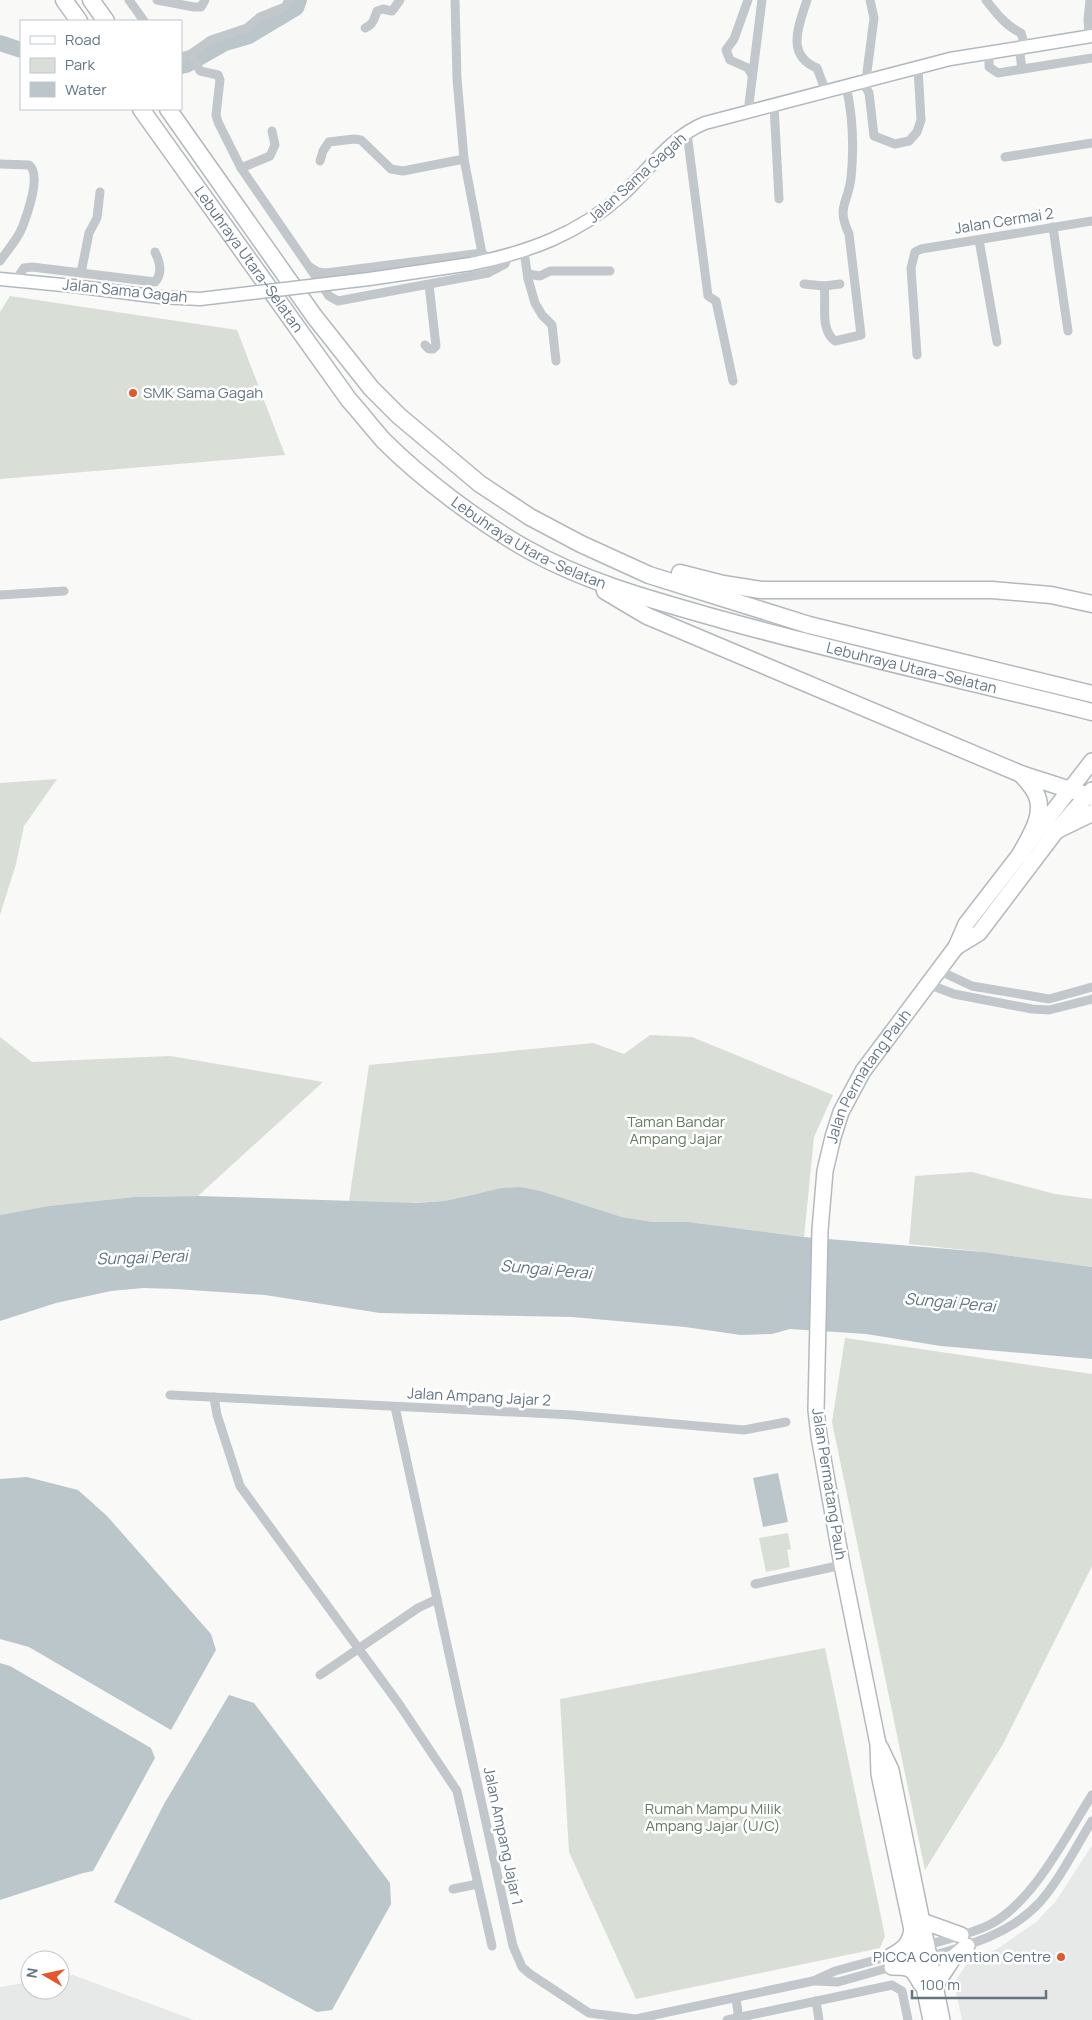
<svg xmlns="http://www.w3.org/2000/svg" width="1092" height="2020" viewBox="0 0 1092 2020" font-family="Manrope,sans-serif">
<rect width="100%" height="100%" fill="#f9f9f7"/>
<!-- built -->
<g fill="#e7e8e8">
<polygon points="1092,1845 1092,2020 962,2020 954,1983 970,1959 997,1949 1036,1922 1056,1901"/>
<polygon points="73,1975 194,2020 0,2020 0,1987 30,1982 30,1990 60,1990 60,1977"/>
</g>
<!-- green -->
<g fill="#d9ded6">
<polygon points="10,296 237,330 285,455 0,479 0,312"/>
<polygon points="57,779 24,826 16,864 0,915 0,783"/>
<polygon points="650,1035 692,1037 833,1095 814,1137 804,1237 689,1222 653,1222 622,1217 541,1191 521,1187 478,1193 444,1201 394,1204 349,1201 369,1065 593,1043 624,1054"/>
<polygon points="0,1037 32,1062 170,1056 323,1082 198,1196 134,1197 48,1206 0,1215"/>
<polygon points="972,1172 1055,1194 1092,1199 1092,1267 984,1252 909,1244 915,1176"/>
<polygon points="845,1338 1092,1374 1092,1566 1003,1744 925,1870 832,1422"/>
<polygon points="788,1533 791,1549 787,1550 790,1567 766,1572 759,1538"/>
<polygon points="825,1648 885,1936 880,1948 636,1999 569,1852 560,1699"/>
</g>
<!-- water -->
<g fill="#bac6ca">
<polygon points="521,1187 541,1191 622,1217 653,1222 689,1222 804,1237 984,1252 1092,1267 1092,1359 941,1346 866,1334 790,1329 772,1334 741,1335 685,1327 572,1317 380,1313 265,1295 176,1289 143,1288 111,1291 56,1303 0,1321 0,1215 48,1206 134,1197 198,1196 415,1203 444,1201 502,1188"/>
<polygon points="778,1473 788,1522 763,1527 753,1478"/>
<polygon points="27,1477 78,1490 107,1516 211,1634 216,1650 171,1730 29,1647 0,1639 0,1479"/>
<polygon points="0,1663 10,1666 151,1748 155,1758 93,1871 83,1873 0,1900"/>
<polygon points="229,1695 254,1703 390,1883 391,1904 332,2010 317,2012 114,1902 164,1804"/>
</g>
<g fill="none" stroke-linecap="round" stroke-linejoin="round">
<!-- river -->
<g stroke="#bac6ca" stroke-width="16">
<polyline points="0,43 21,50"/>
<polyline points="181,66 186,65 225,43 249,36 296,8 299,0"/>
</g>
<defs>
<g id="secondary">
<path d="M471,264C528,252 577,235 622,195C648,171 670,137 705,123L950,59L1092,36"/>
<polyline points="0,279 73,286"/>
</g>
<g id="primary">
<polyline points="956,947 979,933 1057,830 1092,790"/>
<polyline points="880,1747 891,1770 942,2020"/>
<polyline points="922,1921 961,1935"/>
<path d="M891,1956C904,1949 909,1945 912,1930"/>
<path d="M892,1967C911,1967 912,1968 921,1984"/>
<polyline points="935,1986 954,1957 967,1946"/>
<path id="s1" d="M931,2020L879,1774L878,1744L842,1565L819,1436L816,1410L820,1230L825,1171L833,1137L841,1112L863,1071L956,947L966,924L1092,761"/>
</g>
<g id="highway">
<polyline points="64,0 79,21"/>
<polyline points="91,0 106,21"/>
<path id="s2" d="M141,109L349,400C361,413 372,428 384,441C422,479 478,521 525,548C586,583 656,601 723,620C845,654 969,681 1092,712"/>
<polyline points="168,109 314,316 371,388 399,416 480,484 530,517 581,544 649,575 809,625 1092,694"/>
<polyline points="680,573 723,584 761,590 992,590 1051,595 1092,604"/>
<polyline points="605,591 647,616 1021,774 1092,797"/>
<polyline points="1057,830 1092,813"/>
<path d="M1020,855C1029,838 1046,814 1036,794C1033,787 1026,780 1021,774"/>
</g>
</defs>
<!-- secondary casing -->
<use href="#secondary" stroke="#b2b9be" stroke-width="15"/>
<!-- primary casing -->
<use href="#primary" stroke="#b4b9bd" stroke-width="18"/>
<!-- highway casing -->
<use href="#highway" stroke="#b3b8bc" stroke-width="19"/>
<!-- street -->
<g stroke="#c2c7cb" stroke-width="9">
<polyline points="129,0 144,21"/>
<polyline points="157,0 194,7 201,7 205,0"/>
<polyline points="455,0 457,79 464,159 482,253 490,260"/>
<polyline points="748,0 734,39 726,50 730,60 748,68 752,75"/>
<path d="M807,0C799,25 785,55 817,68L826,92"/>
<path d="M986,0C996,13 1006,26 1021,33L1025,46"/>
<path d="M365,28C373,25 374,19 377,11L383,9L392,11L400,0"/>
<polyline points="1089,36 1088,19 1090,0"/>
<polyline points="1019,47 1022,69"/>
<polyline points="989,52 989,67 998,73 1092,58"/>
<polyline points="191,54 200,71 218,75 220,80 216,115 218,122 241,168 329,296 338,301 488,273 505,264 509,255"/>
<polyline points="181,57 191,54 211,40 247,28 260,17 285,7 289,0"/>
<polyline points="869,81 867,72 874,18 870,0"/>
<polyline points="863,82 869,93 874,136 895,144 909,141 917,132 921,120 918,68"/>
<polyline points="774,105 779,199"/>
<polyline points="750,111 749,104 762,0"/>
<polyline points="687,133 708,296 716,301 733,381"/>
<polyline points="1005,157 1092,143"/>
<polyline points="320,161 323,151 329,142 354,139 361,140 391,169 403,171 464,159"/>
<path d="M0,164L29,165C42,174 27,215 22,228C17,240 7,251 0,261"/>
<polyline points="241,168 270,156 275,145 272,131"/>
<polyline points="1053,227 1068,331"/>
<polyline points="979,240 997,342"/>
<polyline points="524,251 528,279 535,303 542,315 552,325 556,361"/>
<polyline points="310,267 318,272 326,273 482,253"/>
<polyline points="81,273 89,233 97,218 100,192"/>
<polyline points="528,274 540,276 550,271 610,271"/>
<path d="M16,280L24,268L32,267L155,282C163,273 160,262 155,252"/>
<polyline points="804,284 824,286 840,284"/>
<path d="M824,286C827,303 819,329 835,341L861,335L849,234C836,206 848,204 851,178C854,148 853,116 846,86"/>
<polyline points="425,345 429,349 433,349 436,346 429,285"/>
<polyline points="917,355 911,268 915,252 921,249 1092,221"/>
<polyline points="0,595 64,591"/>
<polyline points="938,970 972,986 1049,999 1092,987"/>
<polyline points="928,984 954,994 1032,1009 1049,1010 1092,999"/>
<polyline points="170,1395 572,1415 744,1430 786,1422"/>
<polyline points="214,1397 217,1415 240,1486 399,1704 457,1791 492,1946"/>
<polyline points="395,1407 513,1946 522,1967 530,1974 589,2013 636,2019 813,1981 835,1971 894,1955"/>
<polyline points="755,1584 842,1565"/>
<polyline points="320,1675 418,1608 437,1599"/>
<polyline points="453,1889 478,1884"/>
<path d="M923,1946C945,1940 968,1935 989,1925C1033,1903 1066,1836 1092,1795"/>
<path d="M925,1958C966,1946 1010,1935 1040,1902C1061,1878 1075,1848 1092,1821"/>
<polyline points="815,1981 838,1982 895,1966"/>
<polyline points="736,1998 739,2020"/>
<polyline points="816,2001 819,2020"/>
<polyline points="727,2020 892,1985 902,1991 908,2020"/>
</g>
<!-- secondary -->
<use href="#secondary" stroke="#fff" stroke-width="12"/>
<!-- primary -->
<use href="#primary" stroke="#fff" stroke-width="15"/>
<!-- highway -->
<use href="#highway" stroke="#fff" stroke-width="16"/>
<defs>
<polyline id="secondary-bridge" points="73,286 160,297 200,299 369,279 471,264"/>
</defs>
<!-- secondary-bridge casing -->
<use href="#secondary-bridge" stroke="#b2b9be" stroke-width="15" stroke-linecap="butt"/>
<!-- secondary-bridge -->
<use href="#secondary-bridge" stroke="#fff" stroke-width="12"/>
</g>
<!-- markers -->
<g fill="#e4562c" stroke="#fff" stroke-width="2">
<circle cx="133" cy="393" r="5"/>
<circle cx="1061" cy="1957" r="5"/>
</g>
<g text-anchor="middle" stroke-width="5" stroke-linejoin="round" paint-order="stroke">
<!-- street labels -->
<g font-size="15" fill="#647582" stroke="#fff">
<text transform="translate(637 178) rotate(-42)" y="5">Jalan Sama Gagah</text>
<text transform="translate(1004 221) rotate(-9)" y="5">Jalan Cermai 2</text>
<text dy="5" stroke="none"><textPath href="#s2" startOffset="185">Lebuhraya Utara–Selatan</textPath></text>
<text transform="translate(125 291) rotate(6)" y="5">Jalan Sama Gagah</text>
<text dy="5" stroke="none"><textPath href="#s2" startOffset="590">Lebuhraya Utara–Selatan</textPath></text>
<text dy="5" stroke="none"><textPath href="#s2" startOffset="995">Lebuhraya Utara–Selatan</textPath></text>
<text dy="5" stroke="none"><textPath href="#s1" startOffset="966">Jalan Permatang Pauh</textPath></text>
<text transform="translate(479 1397) rotate(3)" y="5">Jalan Ampang Jajar 2</text>
<text transform="translate(829 1484) rotate(81)" y="5">Jalan Permatang Pauh</text>
<text transform="translate(503 1836) rotate(78)" y="5">Jalan Ampang Jajar 1</text>
</g>
<!-- poi labels -->
<g font-size="15" fill="#647582" stroke="#fff" text-anchor="start">
<text x="143" y="398">SMK Sama Gagah</text>
<text x="1051" y="1962" text-anchor="end">PICCA Convention Centre</text>
</g>
<!-- park labels -->
<g font-size="15" fill="#677a63" stroke="#fff">
<text x="676" y="1127">Taman Bandar<tspan x="676" dy="17">Ampang Jajar</tspan></text>
<text x="713" y="1814">Rumah Mampu Milik<tspan x="713" dy="17">Ampang Jajar (U/C)</tspan></text>
</g>
<!-- water labels -->
<g font-size="16" font-style="italic" fill="#5f747c" stroke="#fff">
<text transform="translate(142 1257) rotate(-2)" y="6">Sungai Perai</text>
<text transform="translate(546 1269) rotate(5)" y="6">Sungai Perai</text>
<text transform="translate(950 1302) rotate(5)" y="6">Sungai Perai</text>
</g>
</g>
<!-- legend -->
<rect x="20" y="20" width="162" height="90" fill="#ffffff" stroke="#c1c8cd"/>
<rect x="30" y="36" width="25" height="8" fill="#ffffff" stroke="#c1c8cd"/>
<text x="65" y="45" font-size="15" fill="#647582">Road</text>
<rect x="30" y="58" width="25" height="15" fill="#d9ded6" stroke="#c1c8cd"/>
<text x="65" y="70" font-size="15" fill="#647582">Park</text>
<rect x="30" y="82" width="25" height="15" fill="#bac6ca" stroke="#c1c8cd"/>
<text x="65" y="95" font-size="15" fill="#647582">Water</text>
<!-- north arrow -->
<g transform="translate(45 1975) rotate(279)"><circle r="24" fill="#ffffff" stroke="#c1c8cd"/>
<path d="M0-4L9 19L0 12L-9 19Z" fill="#e4562c"/>
<text y="-8" font-size="14" font-weight="bold" text-anchor="middle" fill="#647582">N</text>
</g>
<!-- scale -->
<path d="M912 1990v8h134v-8" fill="none" stroke="#647582" stroke-width="2.5"/>
<text x="920" y="1990" font-size="15" fill="#647582" stroke="#ffffff" stroke-width="4" paint-order="stroke">100 m</text>
</svg>
